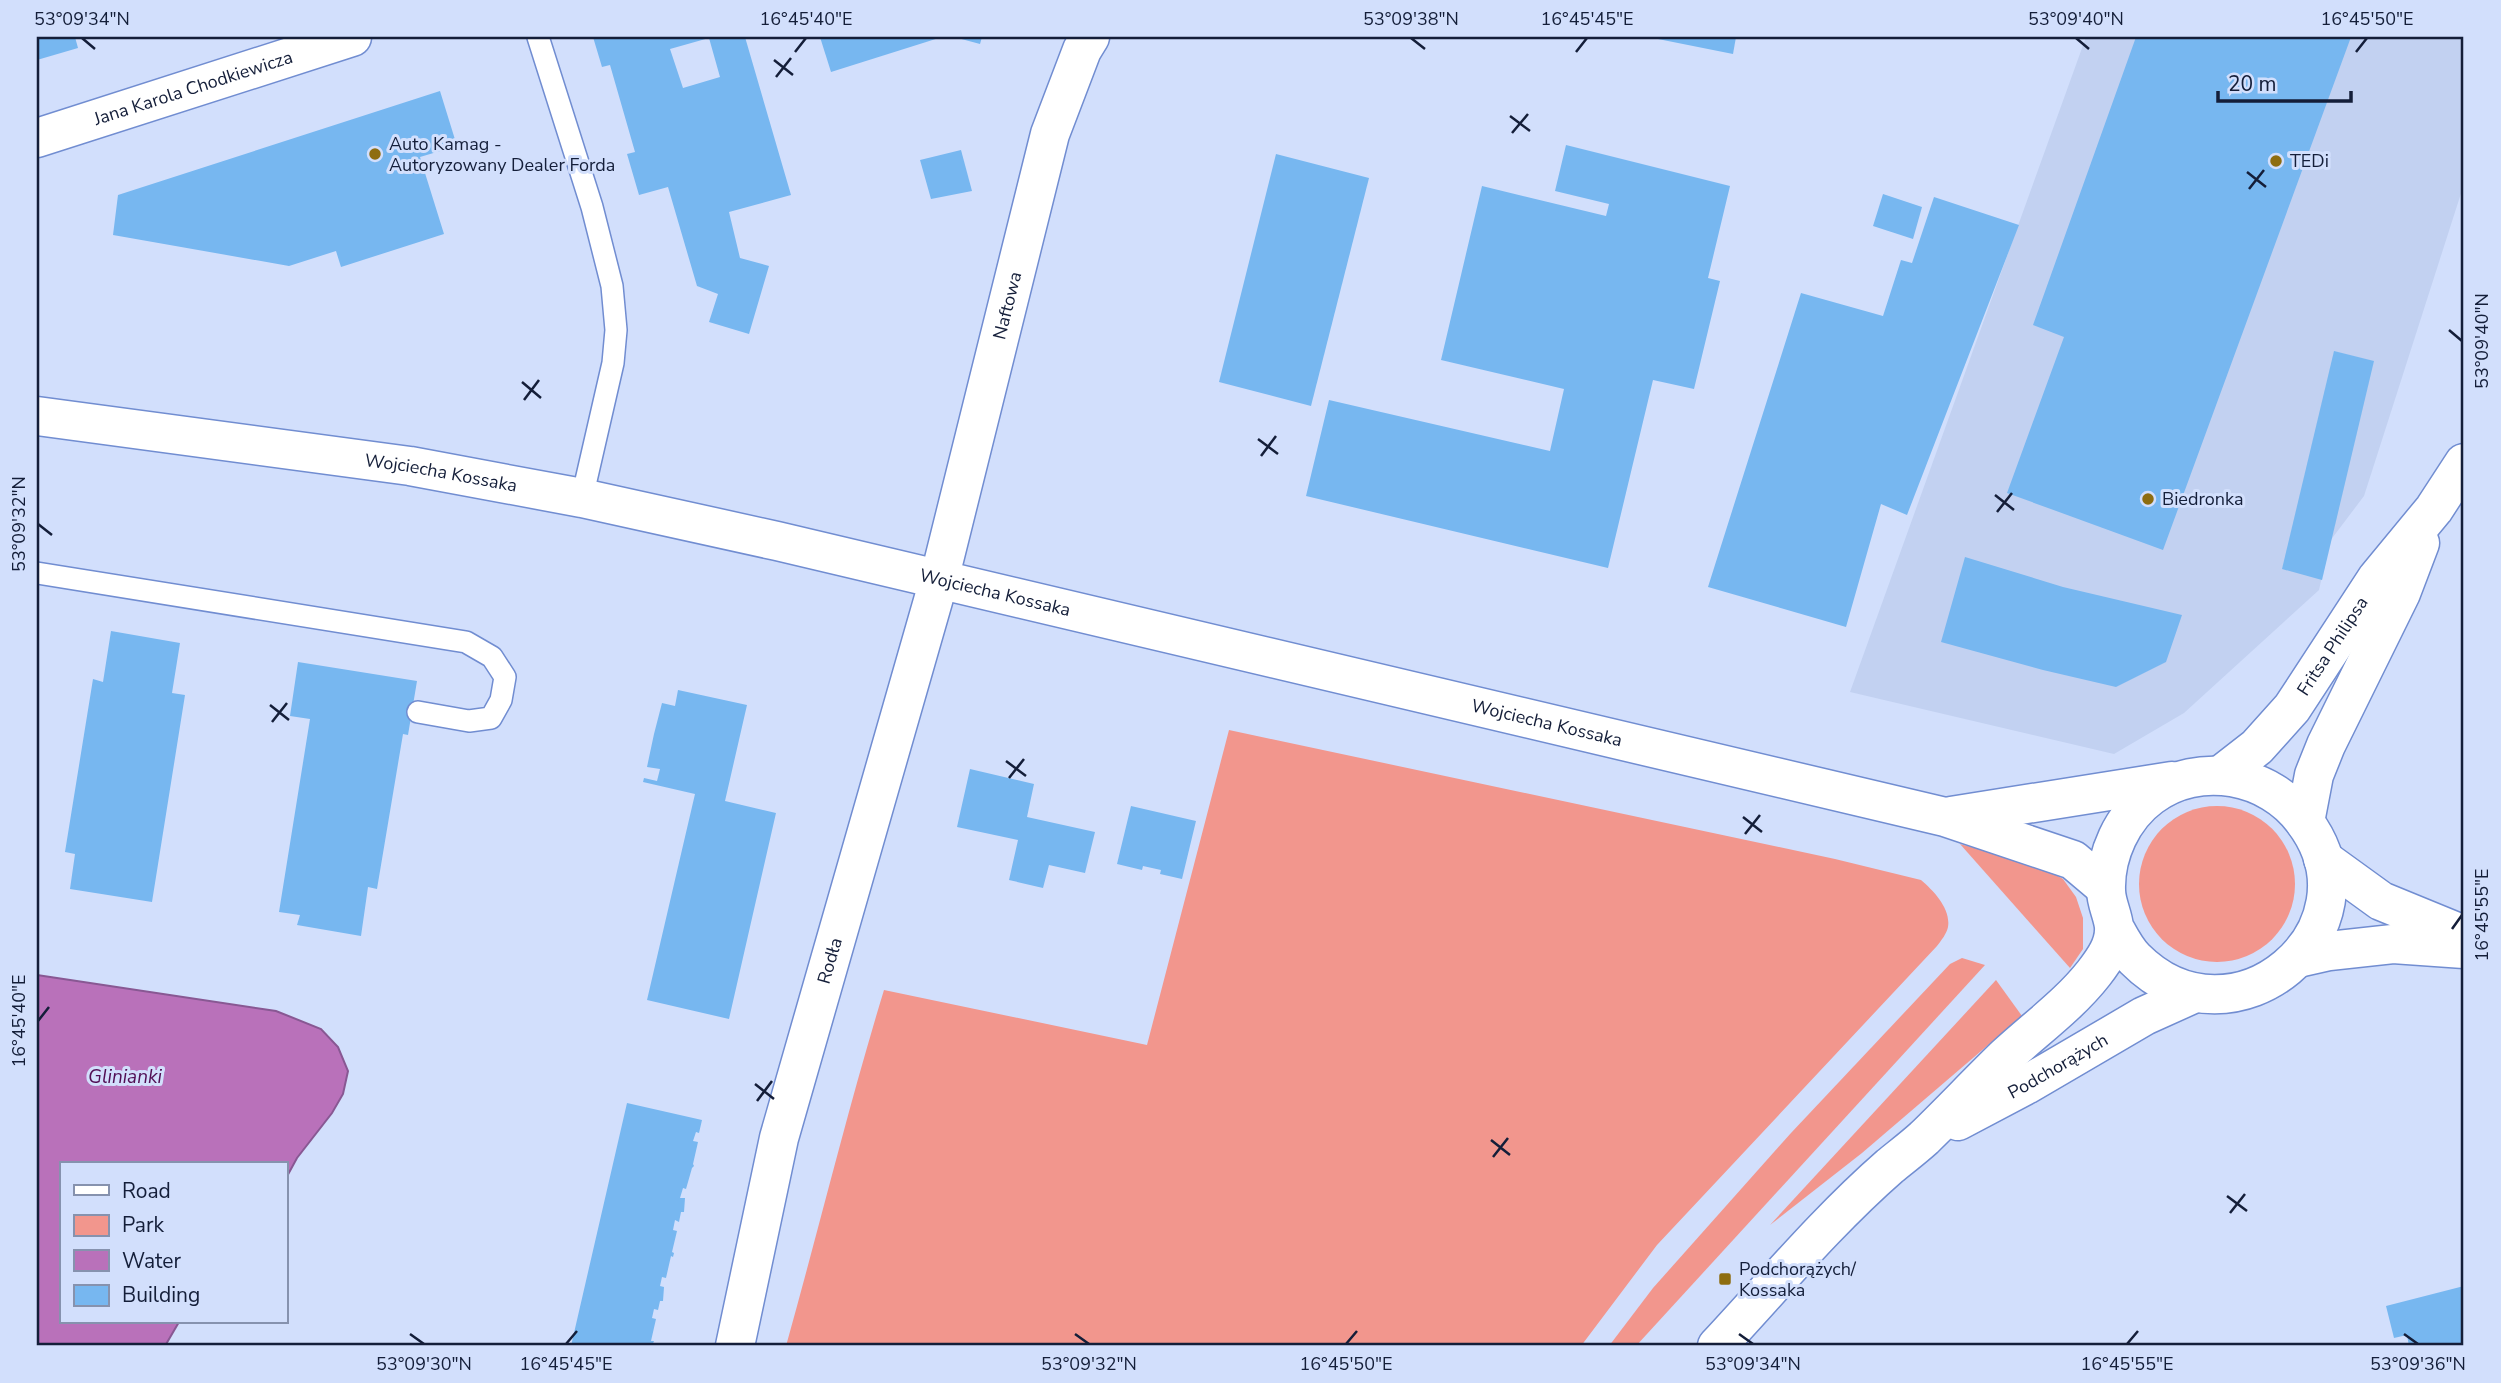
<svg xmlns="http://www.w3.org/2000/svg" width="2501" height="1383" viewBox="0 0 2501 1383" font-family="'Nunito Sans',sans-serif">
<rect width="100%" height="100%" fill="#d2dffc"/>
<!-- built -->
<polygon fill="#c2d1f1" points="2086,37 2464,37 2464,184 2364,496 2330,541 2319,590 2184,713 2114,754 1850,692"/>
<!-- green -->
<g fill="#f2968d">
<path d="M1229,730L1835,859L1921,880C1934,891 1951,909 1948,927C1947,933 1941,941 1937,946L1657,1245L1581,1346H786C819,1228 848,1108 884,990L1147,1045Z"/>
<circle cx="2217" cy="884" r="78"/>
<polygon points="1960,844 2040,866 2063,879 2076,897 2083,918 2083,949 2070,968"/>
<polygon points="1962,958 1985,965 1636,1346 1609,1346 1653,1288 1791,1133 1950,964"/>
<polygon points="1996,980 2022,1016 1862,1153 1770,1225"/>
</g>
<!-- water -->
<polygon fill="#b971ba" stroke="#885893" stroke-width="2" points="37,975 276,1011 321,1029 338,1047 348,1071 343,1094 332,1113 297,1158 285,1180 285,1164 61,1164 61,1322 179,1322 165,1346 37,1346"/>
<!-- building -->
<g fill="#77b7f0" fill-rule="evenodd">
<polygon points="37,37 75,37 78,48 37,60"/>
<path d="M593,37H745L791,195L729,212L740,258L769,266L749,334L709,322L718,294L697,286L668,187L639,195L627,154L635,152L610,65L602,67ZM709,38L720,77L683,88L670,49Z"/>
<polygon points="820,37 942,37 831,72"/>
<polygon points="954,37 982,37 980,44"/>
<polygon points="1648,37 1736,37 1733,54"/>
<polygon points="2136,37 2351,37 2163,550 2007,493 2064,337 2033,325"/>
<polygon points="440,91 457,146 420,157 444,234 341,267 336,251 289,266 113,235 118,195"/>
<polygon points="1566,145 1730,186 1708,278 1720,281 1694,389 1653,380 1608,568 1306,496 1329,400 1550,451 1564,389 1441,360 1482,186 1606,216 1609,204 1555,191"/>
<polygon points="961,150 972,191 931,199 920,160"/>
<polygon points="1276,154 1369,178 1311,406 1219,382"/>
<polygon points="1883,194 1922,207 1913,239 1873,226"/>
<polygon points="1934,197 2019,225 1907,515 1881,504 1846,627 1708,587 1801,293 1883,316 1901,260 1912,263"/>
<polygon points="2334,351 2374,361 2322,580 2282,569"/>
<polygon points="1965,557 2063,587 2182,615 2166,662 2116,687 2043,670 1941,642"/>
<polygon points="111,631 180,643 172,693 185,695 152,902 70,889 75,854 65,852 93,679 103,682"/>
<polygon points="298,662 417,681 408,735 403,734 377,889 368,887 361,936 297,925 300,915 279,912 310,719 290,716"/>
<polygon points="678,690 747,705 725,801 776,813 729,1019 647,1000 695,794 643,782 644,778 657,781 660,769 647,767 654,734 662,703 675,706"/>
<polygon points="970,769 1034,784 1027,817 1095,832 1085,873 1049,865 1043,888 1009,880 1018,840 957,827"/>
<polygon points="1131,806 1196,821 1182,879 1160,874 1161,870 1143,866 1142,870 1117,864"/>
<polygon points="627,1103 702,1120 699,1133 696,1132 693,1141 698,1142 693,1164 694,1166 692,1168 686,1189 683,1188 680,1198 685,1198 684,1212 681,1212 679,1222 675,1220 673,1230 677,1231 672,1252 674,1253 673,1257 671,1256 666,1278 662,1277 660,1286 664,1287 663,1301 660,1301 658,1310 654,1309 652,1318 656,1319 651,1341 654,1341 652,1346 571,1346"/>
<polygon points="2464,1286 2464,1346 2409,1346 2407,1335 2394,1338 2386,1306"/>
</g>
<g fill="none" stroke-linecap="round" stroke-linejoin="round">
<defs>
<g id="service">
<polyline points="538,37 592,207 612,286 616,330 613,363 582,498"/>
<polyline points="37,573 466,642 492,657 505,677 501,700 491,718 469,721 418,712"/>
</g>
<g id="minor">
<path id="s1" d="M37,138L352,37"/>
<path id="s2" d="M735,1346L779,1138L939,580L1050,134L1082,50L1090,37"/>
</g>
<g id="tertiary">
<path id="s3" d="M37,416L410,466L582,498L777,541L1945,817L2073,860L2105,887"/>
<path id="s4" d="M2221,775L2257,747L2292,708L2377,578L2434,509L2464,463"/>
<polyline points="1951,816 2172,781"/>
<polyline points="2305,822 2314,775 2326,745 2401,593 2420,543"/>
<polyline points="2323,859 2381,901 2464,935"/>
<polyline points="2298,958 2329,951 2393,944 2464,949"/>
<path id="s5" d="M1958,1121L2026,1085L2144,1016L2195,993"/>
<path d="M1717,1346C1773,1286 1827,1221 1890,1166C1901,1157 1913,1148 1924,1138C1952,1111 1978,1083 2006,1056C2035,1029 2069,1005 2094,973C2104,960 2115,945 2114,927C2113,915 2106,903 2106,890C2105,855 2122,817 2151,796C2199,760 2270,774 2304,821C2385,928 2234,1058 2135,959C2126,950 2120,938 2114,927"/>
</g>
</defs>
<!-- service casing -->
<use href="#service" stroke="#718dd1" stroke-width="24"/>
<!-- minor casing -->
<use href="#minor" stroke="#718dd1" stroke-width="41"/>
<!-- tertiary casing -->
<use href="#tertiary" stroke="#718dd1" stroke-width="41"/>
<!-- service -->
<use href="#service" stroke="#fff" stroke-width="21"/>
<!-- minor -->
<use href="#minor" stroke="#fff" stroke-width="38"/>
<!-- tertiary -->
<use href="#tertiary" stroke="#fff" stroke-width="38"/>
</g>
<!-- ticks -->
<path fill="none" stroke="#141e39" stroke-width="2.5" d="M82,38L95,49M1411,38L1425,49M2076,38L2089,49M795,52L806,38M1576,52L1587,38M2356,52L2367,38M774,60L793,75M776,77L791,58M1510,116L1530,131M1512,133L1528,114M2247,172L2266,187M2249,189L2264,170M2449,330L2462,341M522,382L541,398M524,400L539,380M1258,439L1278,454M1261,456L1276,436M1995,495L2014,510M1997,512L2012,493M38,524L52,535M270,705L289,720M272,722L287,703M1006,761L1026,776M1009,778L1024,759M1743,817L1762,832M1745,834L1760,815M2452,929L2462,915M38,1021L49,1007M755,1084L774,1099M757,1101L772,1081M1491,1140L1510,1155M1493,1157L1508,1138M2227,1196L2247,1211M2230,1213L2245,1194M410,1334L424,1344M1075,1334L1089,1344M1739,1334L1753,1344M2404,1334L2418,1344M566,1344L577,1331M1346,1344L1357,1331M2127,1344L2138,1331"/>
<!-- markers -->
<g fill="#8e6d10" stroke="#d2dffc" stroke-width="2.5">
<circle cx="375" cy="154" r="7"/>
<circle cx="2276" cy="161" r="7"/>
<circle cx="2148" cy="499" r="7"/>
<rect x="1718" y="1272" width="14" height="14" rx="3.5"/>
</g>
<g text-anchor="middle" stroke-width="6" stroke-linejoin="round" paint-order="stroke">
<!-- street labels -->
<g font-size="18" fill="#141e39" stroke="#d2dffc">
<text dy="6" stroke="none"><textPath href="#s1" startOffset="164">Jana Karola Chodkiewicza</textPath></text>
<text dy="6" stroke="none"><textPath href="#s2" startOffset="1076">Naftowa</textPath></text>
<text dy="6" stroke="none"><textPath href="#s3" startOffset="408">Wojciecha Kossaka</textPath></text>
<text dy="6" stroke="none"><textPath href="#s3" startOffset="975">Wojciecha Kossaka</textPath></text>
<text dy="6" stroke="none"><textPath href="#s4" startOffset="172">Fritsa Philipsa</textPath></text>
<text dy="6" stroke="none"><textPath href="#s3" startOffset="1542">Wojciecha Kossaka</textPath></text>
<text dy="6" stroke="none"><textPath href="#s2" startOffset="397">Rodła</textPath></text>
<text dy="6" stroke="none"><textPath href="#s5" startOffset="114">Podchorążych</textPath></text>
</g>
<!-- poi labels -->
<g font-size="18" fill="#141e39" stroke="#d2dffc" text-anchor="start">
<text x="389" y="150">Auto Kamag -<tspan x="389" dy="21">Autoryzowany Dealer Forda</tspan></text>
<text x="2290" y="167">TEDi</text>
<text x="2162" y="505">Biedronka</text>
<text x="1739" y="1275">Podchorążych/<tspan x="1739" dy="21">Kossaka</tspan></text>
</g>
<!-- water labels -->
<g font-size="19" font-style="italic" fill="#510d54" stroke="#d2dffc">
<text x="125" y="1083">Glinianki</text>
</g>
</g>
<!-- border -->
<rect width="2501" height="1383" fill="none" stroke="#d2dffc" stroke-width="77"/>
<!-- legend -->
<rect x="60" y="1162" width="228" height="161" fill="#d2dffc" stroke="#8692ae" stroke-width="2"/>
<rect x="74" y="1185" width="35" height="10" fill="#ffffff" stroke="#8692ae" stroke-width="2"/>
<text x="122" y="1198" font-size="21" fill="#141e39">Road</text>
<rect x="74" y="1215" width="35" height="21" fill="#f2968d" stroke="#8692ae" stroke-width="2"/>
<text x="122" y="1232" font-size="21" fill="#141e39">Park</text>
<rect x="74" y="1250" width="35" height="21" fill="#b971ba" stroke="#8692ae" stroke-width="2"/>
<text x="122" y="1268" font-size="21" fill="#141e39">Water</text>
<rect x="74" y="1285" width="35" height="21" fill="#77b7f0" stroke="#8692ae" stroke-width="2"/>
<text x="122" y="1302" font-size="21" fill="#141e39">Building</text>
<!-- scale -->
<path d="M2218 91v10h133v-10" fill="none" stroke="#141e39" stroke-width="3.5"/>
<text x="2228" y="91" font-size="21" fill="#141e39" stroke="#d2dffc" stroke-width="5" paint-order="stroke">20 m</text>
<rect x="38" y="38" width="2424" height="1306" fill="none" stroke="#141e39" stroke-width="2.5"/>
<g font-size="18" text-anchor="middle" fill="#141e39">
<text x="82" y="25">53°09'34"N</text>
<text x="806" y="25">16°45'40"E</text>
<text x="1411" y="25">53°09'38"N</text>
<text x="1587" y="25">16°45'45"E</text>
<text x="2076" y="25">53°09'40"N</text>
<text x="2367" y="25">16°45'50"E</text>
<text transform="translate(2482 341) rotate(-90)" y="6">53°09'40"N</text>
<text transform="translate(19 524) rotate(-90)" y="6">53°09'32"N</text>
<text transform="translate(2482 915) rotate(-90)" y="6">16°45'55"E</text>
<text transform="translate(19 1021) rotate(-90)" y="6">16°45'40"E</text>
<text x="424" y="1370">53°09'30"N</text>
<text x="566" y="1370">16°45'45"E</text>
<text x="1089" y="1370">53°09'32"N</text>
<text x="1346" y="1370">16°45'50"E</text>
<text x="1753" y="1370">53°09'34"N</text>
<text x="2127" y="1370">16°45'55"E</text>
<text x="2418" y="1370">53°09'36"N</text>
</g>
</svg>
